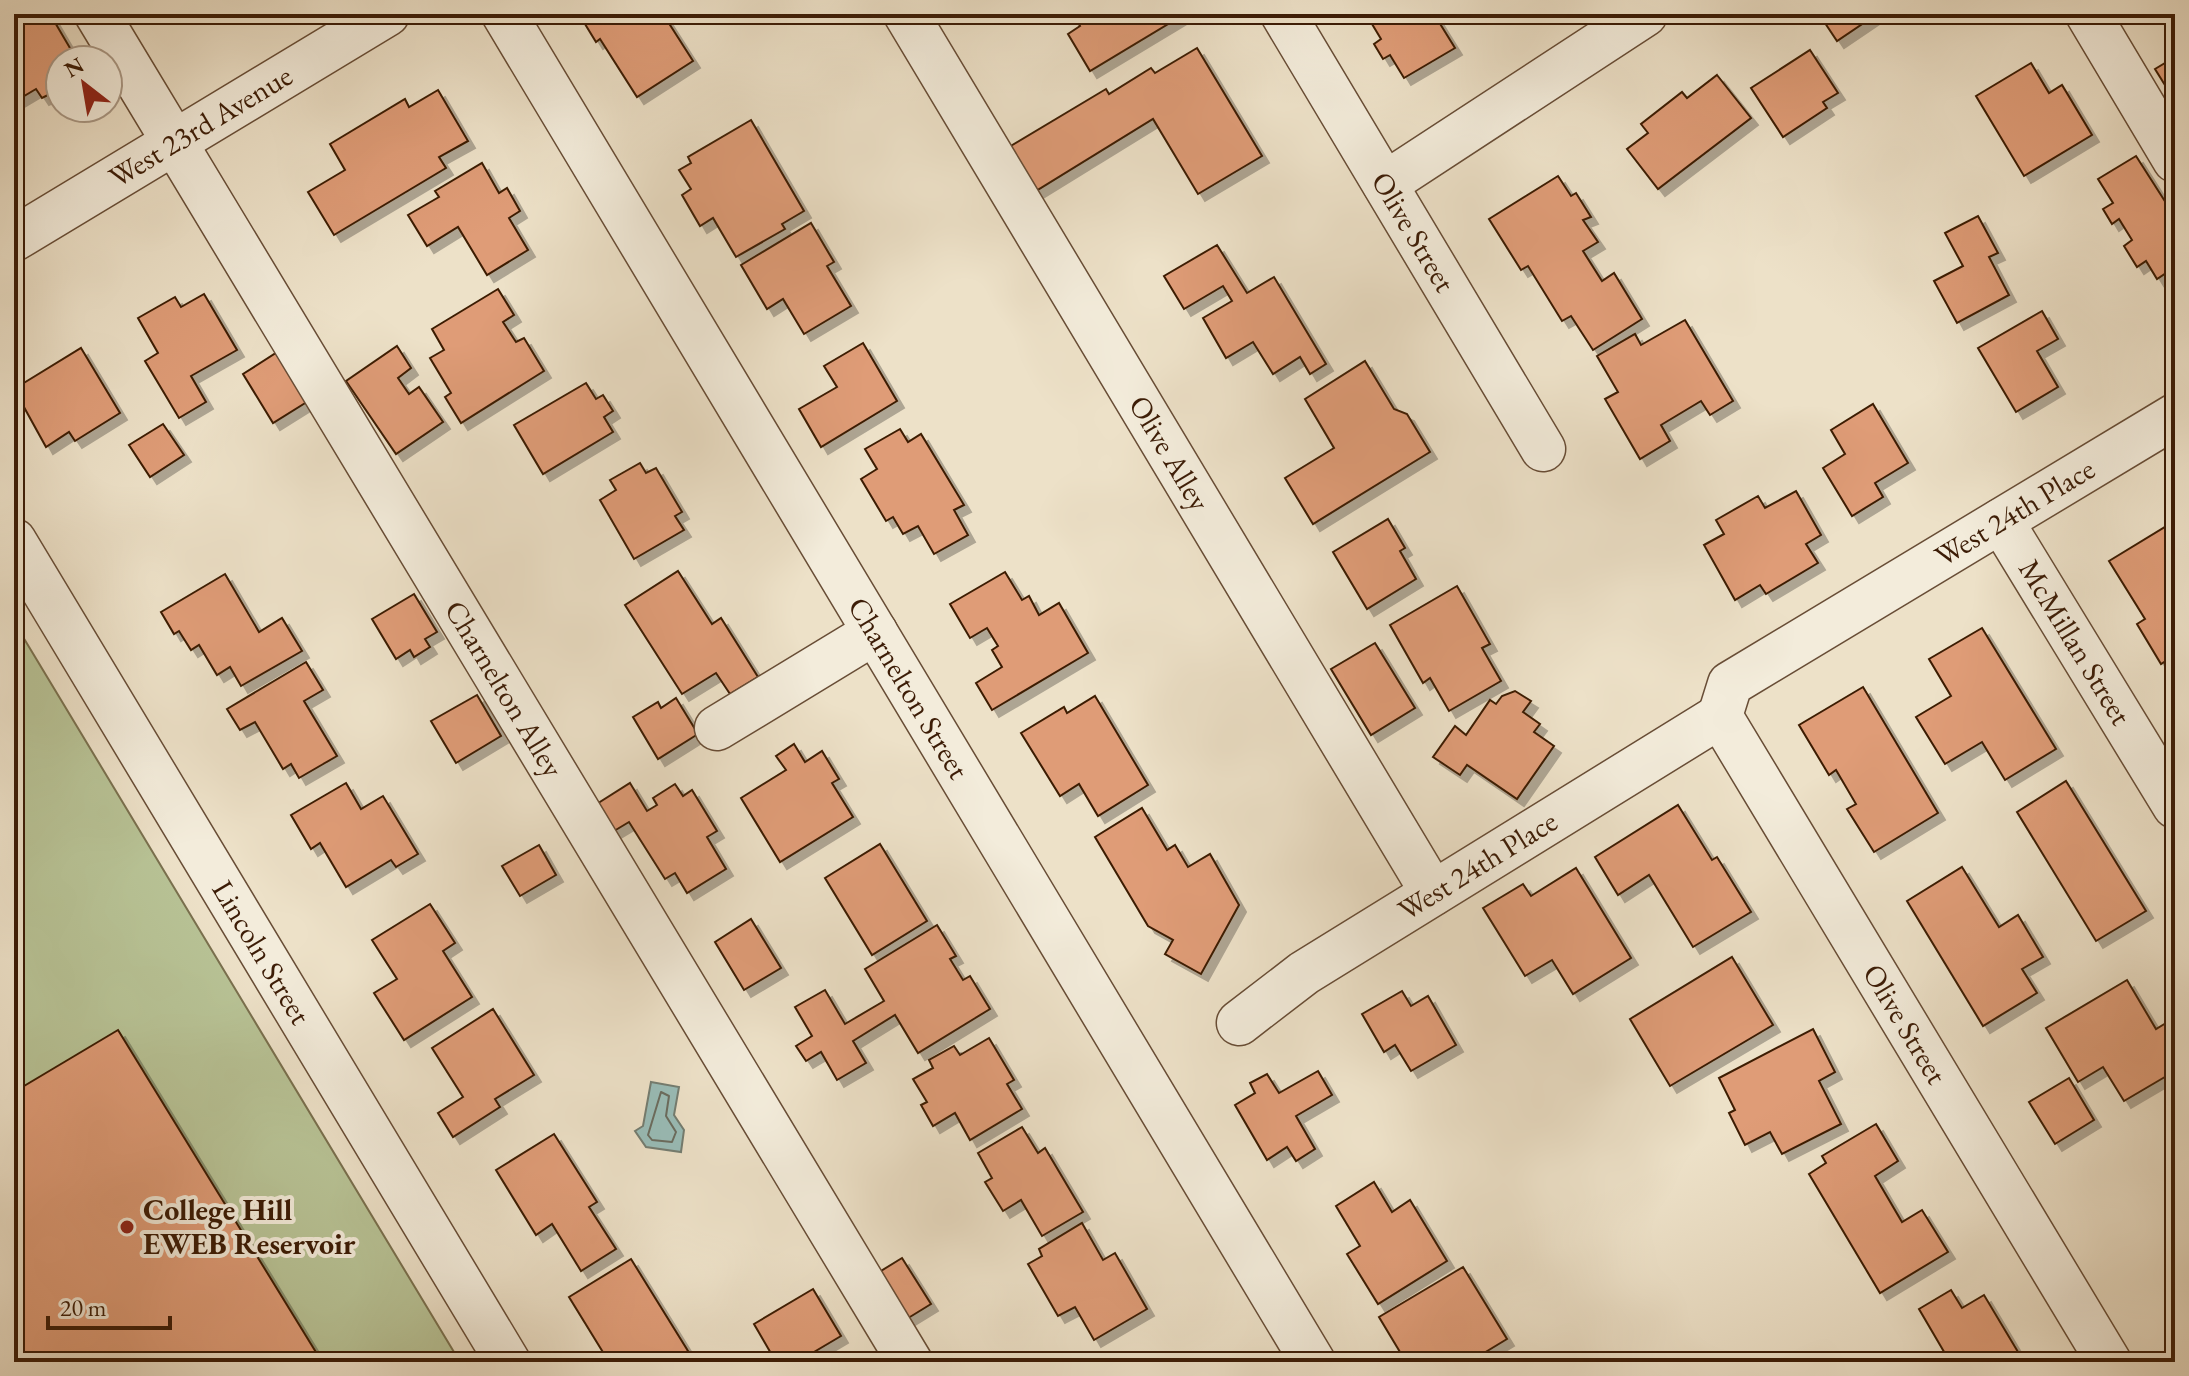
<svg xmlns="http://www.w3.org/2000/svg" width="2189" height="1376" viewBox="0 0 2189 1376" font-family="'EB Garamond',serif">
<defs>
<filter id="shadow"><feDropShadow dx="7" dy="7" stdDeviation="0" flood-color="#0004"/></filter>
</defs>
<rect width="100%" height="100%" fill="#ede1c8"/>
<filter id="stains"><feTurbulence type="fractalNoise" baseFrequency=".0025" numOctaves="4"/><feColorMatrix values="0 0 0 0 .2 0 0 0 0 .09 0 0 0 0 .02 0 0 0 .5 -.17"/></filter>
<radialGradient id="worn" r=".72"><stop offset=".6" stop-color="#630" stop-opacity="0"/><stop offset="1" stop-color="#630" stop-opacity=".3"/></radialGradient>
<!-- green -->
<polygon fill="#b8c396" stroke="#7a704e" stroke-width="2" points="14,622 460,1362 14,1362"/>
<!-- water -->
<polygon fill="#99bdb8" stroke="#747d71" stroke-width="2" points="651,1082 679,1087 674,1115 684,1130 681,1152 646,1147 635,1131 643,1126"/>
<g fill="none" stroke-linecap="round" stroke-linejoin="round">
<!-- shore -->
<polygon stroke="#6a6c5f" stroke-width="2" points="661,1092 669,1096 666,1116 676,1132 672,1142 652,1140 648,1135"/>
</g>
<!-- building -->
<g fill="#df9c77" stroke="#3c1c06" stroke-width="2" filter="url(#shadow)">
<polygon points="14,14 50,14 77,60 60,60 60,78 53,82 58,90 42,98 36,89 14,102"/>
<polygon points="600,14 663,14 693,61 637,97 600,39 596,42 585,24"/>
<polygon points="1073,14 1182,14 1183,15 1090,71 1068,34 1080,26"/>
<polygon points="1376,14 1434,14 1455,48 1404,78 1390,55 1383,59 1374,44 1381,39 1369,19"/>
<polygon points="1819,14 1877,14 1837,41"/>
<polygon points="1197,48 1262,156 1198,194 1153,119 1031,194 1004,150 1106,89 1109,94 1151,68 1155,73"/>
<polygon points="1810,50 1838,93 1823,102 1827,108 1783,137 1751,88"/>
<polygon points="2175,57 2175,86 2168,90 2155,69"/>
<polygon points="2031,63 2049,93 2062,85 2092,135 2024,176 1976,96"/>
<polygon points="1717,75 1751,118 1658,189 1627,149 1648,133 1641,124 1682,92 1687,98"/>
<polygon points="438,90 468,141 439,157 446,168 334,235 308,192 345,170 330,144 405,99 409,107"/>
<polygon points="751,120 804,211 782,224 785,229 736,257 713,218 700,226 682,195 691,189 679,170 691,163 688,157"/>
<polygon points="2136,156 2175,217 2175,267 2157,279 2146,261 2137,267 2124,246 2132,240 2119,219 2112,224 2103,209 2113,203 2098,179"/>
<polygon points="482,163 499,193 507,188 520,211 509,218 528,250 487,275 458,227 427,246 408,215 439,197 435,191"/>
<polygon points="1558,176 1571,196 1576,193 1591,217 1583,220 1598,242 1583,251 1602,281 1614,273 1642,319 1593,350 1571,316 1562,321 1528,266 1521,270 1489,219"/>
<polygon points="1978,216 1998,253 1989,257 2009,295 1957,323 1934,281 1963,266 1945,233"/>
<polygon points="811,223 834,262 827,266 851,306 804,334 783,299 767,309 741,265"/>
<polygon points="1217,245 1247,293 1274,277 1326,364 1310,374 1300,357 1273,374 1253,342 1226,358 1203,318 1232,301 1223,286 1184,309 1164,276"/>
<polygon points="498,289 514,315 503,322 516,342 524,338 544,371 461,423 445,397 451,393 430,358 444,350 432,329"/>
<polygon points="204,294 237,350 191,376 206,402 179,418 145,361 158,353 138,318 175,297 181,307"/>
<polygon points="2042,311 2058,339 2037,351 2058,387 2016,412 1978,348"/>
<polygon points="1685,320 1733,401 1710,415 1701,401 1661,425 1670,441 1640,459 1605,399 1618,392 1597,356 1635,334 1641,345"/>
<polygon points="863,343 897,401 821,447 799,409 837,387 824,366"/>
<polygon points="397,346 411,368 398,378 409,394 419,387 443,422 396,454 346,381"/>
<polygon points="81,348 120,413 75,441 69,432 46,447 14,389"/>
<polygon points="279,351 310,400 273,423 243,374"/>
<polygon points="1365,361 1394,409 1407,414 1430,452 1313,524 1285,478 1334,448 1305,399"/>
<polygon points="586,383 596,399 603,395 613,411 604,417 613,432 543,474 514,425"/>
<polygon points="1873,404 1908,463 1875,483 1883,497 1852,516 1823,468 1845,454 1831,430"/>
<polygon points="163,424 184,455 150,477 129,445"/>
<polygon points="900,429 908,442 921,434 964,505 954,510 968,535 934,554 918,526 903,534 893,517 886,521 861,479 877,469 865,449"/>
<polygon points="640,463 646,473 656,468 682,512 675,516 684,530 634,559 600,500 616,490 610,480"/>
<polygon points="1796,491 1821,535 1806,544 1818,563 1766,594 1760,585 1735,600 1704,545 1724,534 1716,520 1758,496 1765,508"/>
<polygon points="1388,519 1405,548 1400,551 1416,579 1367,609 1333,552"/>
<polygon points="2165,527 2175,544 2175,655 2161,664 2137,624 2145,619 2109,561"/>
<polygon points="678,571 712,624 721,618 758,677 730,694 716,673 682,694 625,605"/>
<polygon points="1005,572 1022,600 1029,596 1039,615 1059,603 1088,653 992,710 976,683 1002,667 992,650 998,646 987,628 970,638 950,604"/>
<polygon points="225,574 259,632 282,618 302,651 241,686 230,667 217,675 199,645 191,650 179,631 174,634 161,612"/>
<polygon points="1457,586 1490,644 1482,648 1501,681 1449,711 1430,678 1423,683 1390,625"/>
<polygon points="414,594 437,632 425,639 430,647 414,657 410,650 396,659 372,619"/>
<polygon points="1982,628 2056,749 2005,780 1982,742 1945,764 1916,717 1951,696 1929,659"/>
<polygon points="1375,643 1415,708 1371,735 1331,669"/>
<polygon points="306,662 323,690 304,701 337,756 299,778 291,764 283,769 255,722 240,730 227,709"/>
<polygon points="1863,687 1938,813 1874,852 1847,809 1856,804 1836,770 1829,775 1799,725"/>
<polygon points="1515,691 1531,701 1523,712 1540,724 1534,732 1554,746 1517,799 1467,765 1460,775 1433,757 1455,726 1466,735 1490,700 1496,704 1502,696"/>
<polygon points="477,695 501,736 456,763 431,721"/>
<polygon points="1095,696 1148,785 1098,816 1079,784 1060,796 1021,733 1064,707 1067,713"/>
<polygon points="676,698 698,734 658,759 633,717 658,702 661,708"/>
<polygon points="794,744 805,762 822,751 839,779 832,783 853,817 780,862 741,798 786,770 776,756"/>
<polygon points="2066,781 2146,911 2096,941 2017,812"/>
<polygon points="346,783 361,809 383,796 418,854 396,867 391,860 346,887 320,843 311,849 291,815"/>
<polygon points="630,783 647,811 657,805 653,798 675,784 683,796 692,790 717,831 707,837 726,869 687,893 675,873 665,879 629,822 609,834 592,807"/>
<polygon points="1678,805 1712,860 1717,857 1751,912 1693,947 1649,875 1618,895 1595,857"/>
<polygon points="1142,808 1167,850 1175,845 1188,867 1210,854 1239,905 1201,974 1165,954 1173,940 1148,926 1095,837"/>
<polygon points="880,844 927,921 872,955 825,878"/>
<polygon points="539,845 556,875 520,896 502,866"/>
<polygon points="1962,867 1999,927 2018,915 2043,957 2022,969 2037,993 1983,1026 1907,901"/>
<polygon points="1576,868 1631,958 1573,994 1552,960 1525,976 1483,908 1523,884 1531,896"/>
<polygon points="430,904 455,943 443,951 472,997 404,1040 374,993 397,979 372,940"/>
<polygon points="751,919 781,968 744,990 715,942"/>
<polygon points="937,925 956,956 950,959 963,980 970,976 990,1009 918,1053 895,1015 853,1041 866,1063 837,1080 821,1052 806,1061 796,1046 812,1036 795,1007 825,990 845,1024 884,1001 865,969"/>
<polygon points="1732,957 1773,1025 1670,1086 1630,1019"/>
<polygon points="2127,980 2156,1029 2166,1023 2175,1038 2175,1071 2124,1101 2103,1067 2078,1082 2046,1028"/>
<polygon points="1402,991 1411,1006 1428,996 1456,1045 1411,1071 1395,1045 1384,1052 1362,1014"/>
<polygon points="493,1009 534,1075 495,1099 500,1107 453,1137 438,1113 463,1097 432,1048"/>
<polygon points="1813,1029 1835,1072 1819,1081 1841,1124 1782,1154 1770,1132 1745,1145 1729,1113 1735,1110 1719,1078"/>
<polygon points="118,1030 322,1362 14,1362 14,1092"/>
<polygon points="989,1038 1014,1080 1007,1084 1022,1109 970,1140 955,1113 933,1126 921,1105 927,1102 913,1079 933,1068 929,1060 954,1046 960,1055"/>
<polygon points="1318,1071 1332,1095 1296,1116 1315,1149 1296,1161 1287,1147 1267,1160 1235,1105 1255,1093 1250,1083 1267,1074 1279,1093"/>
<polygon points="2069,1078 2094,1120 2055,1144 2029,1102"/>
<polygon points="1876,1124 1898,1161 1875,1176 1902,1222 1922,1210 1948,1252 1880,1293 1809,1174 1826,1163 1822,1156"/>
<polygon points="1022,1127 1038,1153 1045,1148 1083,1212 1042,1236 1021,1200 1003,1211 985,1182 992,1178 978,1153"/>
<polygon points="554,1134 597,1202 589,1207 616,1249 581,1271 552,1224 536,1235 496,1170"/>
<polygon points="1374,1182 1392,1212 1410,1200 1447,1261 1378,1304 1347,1254 1360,1246 1336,1206"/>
<polygon points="1082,1223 1103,1260 1115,1253 1147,1309 1094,1340 1075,1307 1058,1316 1028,1264 1042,1256 1039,1249"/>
<polygon points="902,1258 931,1304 905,1320 876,1274"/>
<polygon points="631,1259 688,1351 671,1362 609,1362 569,1297"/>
<polygon points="1463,1267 1507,1339 1469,1362 1406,1362 1379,1317"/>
<polygon points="813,1289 841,1336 797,1362 776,1362 754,1324"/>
<polygon points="1951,1290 1962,1308 1984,1295 2024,1362 1950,1362 1919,1309"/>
<polygon points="1813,1354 1818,1362 1799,1362"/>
</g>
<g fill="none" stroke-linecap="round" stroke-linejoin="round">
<defs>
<g id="minor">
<path id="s1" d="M97,14L910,1362"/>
<path id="s2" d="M504,14L1313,1362"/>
<path id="s3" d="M906,14L1433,893"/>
<path id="s4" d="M1283,14L1543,449"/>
<polyline points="2088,14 2175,160"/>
<polyline points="1385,184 1645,14"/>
<path id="s5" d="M14,239L387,14"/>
<path id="s6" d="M2001,521L2175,806"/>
<path id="s7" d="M14,541L508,1362"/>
<polyline points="717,728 875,632"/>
<path id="s8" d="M1239,1023L1304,973L1720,716"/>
<path id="s9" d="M2109,1362L1720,716L1730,684L2175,416"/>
</g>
</defs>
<!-- minor casing -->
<use href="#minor" stroke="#684d36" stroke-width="47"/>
<!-- minor -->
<use href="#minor" stroke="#f3ecdb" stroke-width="44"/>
</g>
<!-- markers -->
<circle fill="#8f2418" stroke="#f3ecdb" stroke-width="3" cx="127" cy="1227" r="8"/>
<g text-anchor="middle" stroke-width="8" stroke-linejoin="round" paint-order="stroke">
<!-- street labels -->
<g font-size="30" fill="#3c1c06" stroke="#f3ecdb">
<text dy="10" stroke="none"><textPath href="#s5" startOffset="218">West 23rd Avenue</textPath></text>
<text dy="10" stroke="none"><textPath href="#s4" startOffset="254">Olive Street</textPath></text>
<text dy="10" stroke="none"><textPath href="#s3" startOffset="512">Olive Alley</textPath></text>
<text dy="10" stroke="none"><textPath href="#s9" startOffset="1120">West 24th Place</textPath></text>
<text dy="10" stroke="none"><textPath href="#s6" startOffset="142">McMillan Street</textPath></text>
<text dy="10" stroke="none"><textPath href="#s1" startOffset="788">Charnelton Alley</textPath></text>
<text dy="10" stroke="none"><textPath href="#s2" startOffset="786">Charnelton Street</textPath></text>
<text dy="10" stroke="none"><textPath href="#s8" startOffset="286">West 24th Place</textPath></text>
<text dy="10" stroke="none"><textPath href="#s7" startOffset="480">Lincoln Street</textPath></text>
<text transform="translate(1905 1024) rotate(59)" y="10">Olive Street</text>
</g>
<!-- poi labels -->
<g font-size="30" font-weight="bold" fill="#3c1c06" stroke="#f3ecdb" text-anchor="start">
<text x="143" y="1220">College Hill<tspan x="143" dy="34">EWEB Reservoir</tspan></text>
</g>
</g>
<!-- margin -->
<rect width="2189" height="1376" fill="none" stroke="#ede1c8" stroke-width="48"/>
<rect x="16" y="16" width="2157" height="1344" fill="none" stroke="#3c1c06" stroke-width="4"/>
<rect x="24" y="24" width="2141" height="1328" fill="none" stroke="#3c1c06" stroke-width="2"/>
<!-- north arrow -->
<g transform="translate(84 84) rotate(329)"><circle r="38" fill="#f3ecdb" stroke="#aa9986" stroke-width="2"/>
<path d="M0-6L14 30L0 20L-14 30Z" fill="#8f2418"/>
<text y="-12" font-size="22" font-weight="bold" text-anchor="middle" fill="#3c1c06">N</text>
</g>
<!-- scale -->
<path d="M48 1316v12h122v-12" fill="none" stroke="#3c1c06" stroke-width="4"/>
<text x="60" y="1316" font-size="24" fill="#3c1c06" stroke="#f3ecdb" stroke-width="6" paint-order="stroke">20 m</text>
<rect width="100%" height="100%" filter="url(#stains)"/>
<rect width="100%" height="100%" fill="url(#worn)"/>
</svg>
